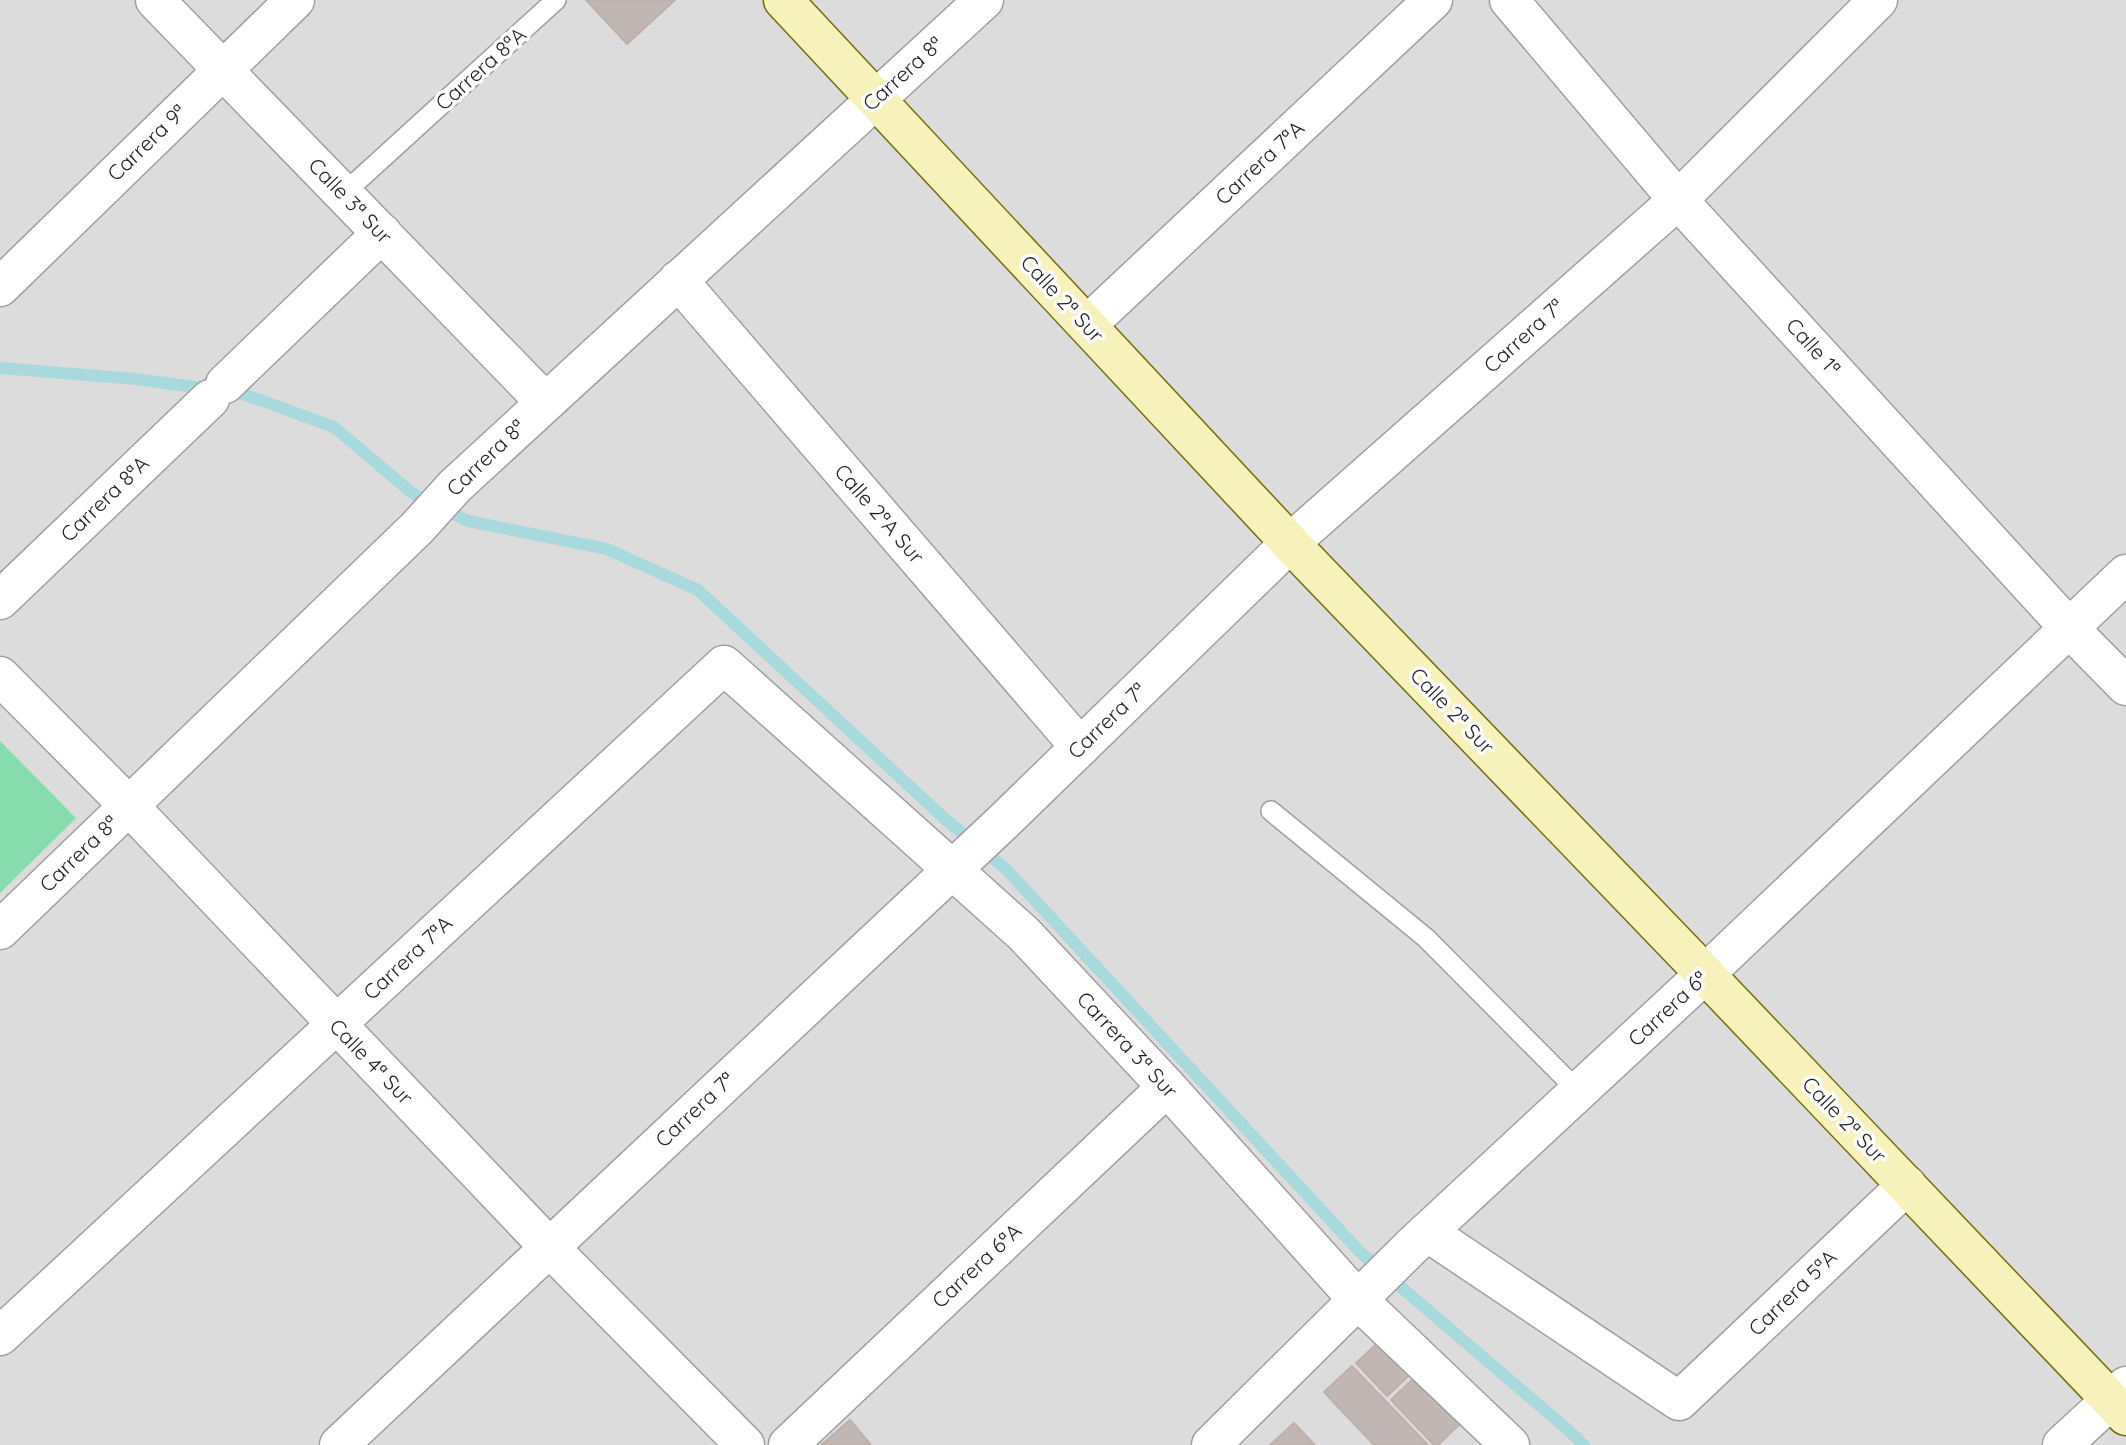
<svg xmlns="http://www.w3.org/2000/svg" width="2126" height="1445" viewBox="0 0 2126 1445" font-family="Quicksand,sans-serif">
<rect width="100%" height="100%" fill="#f0ebe6"/>
<!-- residential -->
<rect fill="#dddcdd" x="0" y="0" width="2126" height="1445"/>
<!-- pitch -->
<polygon fill="#87dcad" points="0,741 76,818 0,893"/>
<g fill="none" stroke-linecap="round" stroke-linejoin="round">
<!-- stream -->
<g stroke="#a8d9dc" stroke-width="12">
<polyline points="0,368 136,379 209,389"/>
<polyline points="227,391 243,394 334,427 412,493 468,521 607,549 698,590 946,820 1006,869 1360,1252 1566,1428 1584,1445"/>
</g>
</g>
<!-- building -->
<g fill="#c0b6b3" stroke="#c1b0a9" stroke-width="2">
<polygon points="586,0 675,0 627,44"/>
<polygon points="1384,1337 1415,1370 1387,1396 1356,1363"/>
<polygon points="1352,1366 1428,1445 1374,1445 1324,1392"/>
<polygon points="1419,1373 1464,1420 1438,1445 1434,1445 1391,1400"/>
<polygon points="850,1420 871,1445 821,1445"/>
<polygon points="1294,1423 1315,1445 1270,1445"/>
</g>
<g fill="none" stroke-linecap="round" stroke-linejoin="round">
<defs>
<g id="lane">
<polyline points="343,194 556,0"/>
<polyline points="1271,811 1426,938 1579,1092"/>
</g>
<g id="street">
<polyline points="155,0 545,402"/>
<polyline points="1509,0 1678,200 2070,629 2126,686"/>
<polyline points="678,280 1080,747"/>
<polyline points="0,287 295,0"/>
<polyline points="1087,325 1433,0"/>
<polyline points="225,384 382,233"/>
<polyline points="0,600 210,399"/>
<polyline points="0,676 129,806 549,1247 745,1445"/>
<polyline points="0,930 417,528 455,486 984,0"/>
<polyline points="1427,1232 1679,1401 1907,1185"/>
<polyline points="0,1336 724,665 1024,934 1167,1087 1358,1300 1510,1445"/>
<polyline points="339,1445 1003,822 1290,543 1678,200 1878,0"/>
<polyline points="788,1445 1167,1087"/>
<polyline points="1211,1445 1412,1246 1705,974 2126,574"/>
<polyline points="2062,1445 2126,1386"/>
</g>
<polyline id="secondary" points="783,0 1290,543 1705,974 2126,1416"/>
</defs>
<!-- lane casing -->
<use href="#lane" stroke="#a0a0a0" stroke-width="22"/>
<!-- street casing -->
<use href="#street" stroke="#a0a0a0" stroke-width="41"/>
<!-- secondary casing -->
<use href="#secondary" stroke="#746e09" stroke-width="41"/>
<!-- lane -->
<use href="#lane" stroke="#fff" stroke-width="19"/>
<!-- street -->
<use href="#street" stroke="#fff" stroke-width="38"/>
<!-- secondary -->
<use href="#secondary" stroke="#f7f1bc" stroke-width="38"/>
</g>
<g text-anchor="middle" stroke-width="7" stroke-linejoin="round" paint-order="stroke">
<!-- street labels -->
<g font-size="21" fill="#1f1f1f" stroke="#fff">
<text transform="translate(481 69) rotate(-42)" y="7">Carrera 8ªA</text>
<text transform="translate(903 74) rotate(-42)" y="7">Carrera 8ª</text>
<text transform="translate(147 143) rotate(-44)" y="7">Carrera 9ª</text>
<text transform="translate(1260 163) rotate(-43)" y="7">Carrera 7ªA</text>
<text transform="translate(350 201) rotate(46)" y="7">Calle 3ª Sur</text>
<text transform="translate(1062 299) rotate(47)" y="7">Calle 2ª Sur</text>
<text transform="translate(1524 336) rotate(-42)" y="7">Carrera 7ª</text>
<text transform="translate(1813 347) rotate(48)" y="7">Calle 1ª</text>
<text transform="translate(486 458) rotate(-44)" y="7">Carrera 8ª</text>
<text transform="translate(105 499) rotate(-44)" y="7">Carrera 8ªA</text>
<text transform="translate(879 514) rotate(49)" y="7">Calle 2ªA Sur</text>
<text transform="translate(1452 711) rotate(46)" y="7">Calle 2ª Sur</text>
<text transform="translate(1107 721) rotate(-44)" y="7">Carrera 7ª</text>
<text transform="translate(79 854) rotate(-44)" y="7">Carrera 8ª</text>
<text transform="translate(408 958) rotate(-43)" y="7">Carrera 7ªA</text>
<text transform="translate(1668 1009) rotate(-43)" y="7">Carrera 6ª</text>
<text transform="translate(1127 1045) rotate(47)" y="7">Carrera 3ª Sur</text>
<text transform="translate(371 1062) rotate(46)" y="7">Calle 4ª Sur</text>
<text transform="translate(695 1110) rotate(-43)" y="7">Carrera 7ª</text>
<text transform="translate(1844 1120) rotate(46)" y="7">Calle 2ª Sur</text>
<text transform="translate(977 1266) rotate(-43)" y="7">Carrera 6ªA</text>
<text transform="translate(1793 1293) rotate(-44)" y="7">Carrera 5ªA</text>
</g>
</g>
</svg>
